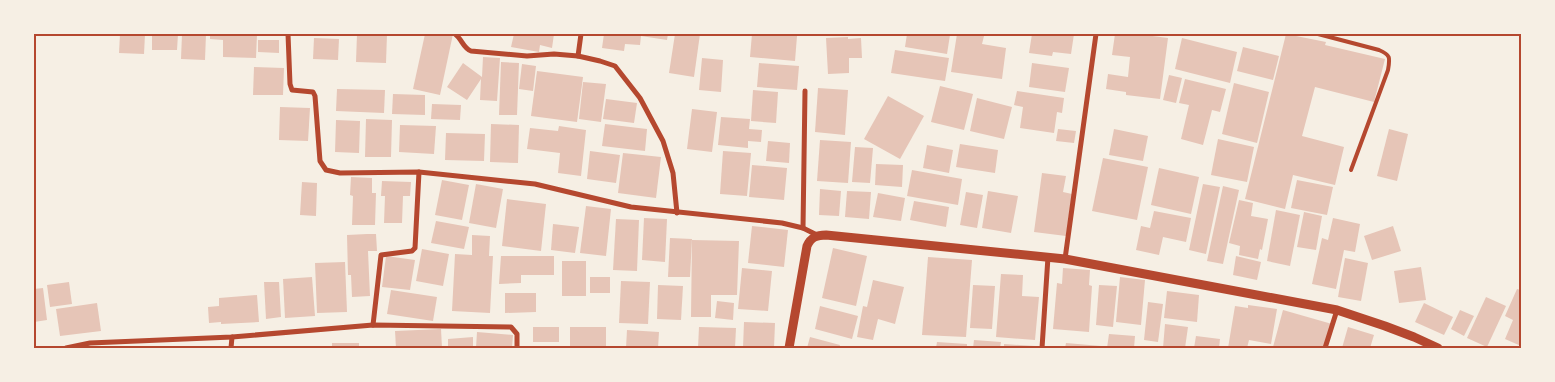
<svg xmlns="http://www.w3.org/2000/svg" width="1555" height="382" viewBox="0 0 1555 382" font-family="'Fira Sans',sans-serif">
<rect width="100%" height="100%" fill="#f6efe4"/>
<!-- building -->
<g fill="#e6c5b7">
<polygon points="120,34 145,34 144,54 119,53"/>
<polygon points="152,34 178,34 177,50 152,50"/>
<polygon points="182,34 206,34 205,60 181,59"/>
<polygon points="210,34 257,34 256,58 223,57 223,40 210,39"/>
<polygon points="357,34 387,34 386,63 356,62"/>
<polygon points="425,34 453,34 440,95 413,89"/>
<polygon points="514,34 554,34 552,48 540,45 539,52 511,47"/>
<polygon points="604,34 668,34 667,40 641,36 640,45 625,44 624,51 602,48"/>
<polygon points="675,34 700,34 694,77 669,73"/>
<polygon points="752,34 797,36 795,61 750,57"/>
<polygon points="907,34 940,34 950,35 947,54 905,47"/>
<polygon points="957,34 984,36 982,44 1006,48 1002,79 951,72"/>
<polygon points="1032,34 1074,34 1071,54 1053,52 1052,56 1029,53"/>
<polygon points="1115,34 1137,34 1168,38 1160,99 1126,95 1126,92 1106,89 1108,74 1128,77 1130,57 1112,55"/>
<polygon points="1286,34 1326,42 1325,45 1385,59 1374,102 1315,87 1302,136 1344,147 1335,185 1293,175 1285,209 1245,199"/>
<polygon points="848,37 848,39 861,38 862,58 849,58 849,73 828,74 826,38"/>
<polygon points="314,38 339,39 338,60 313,59"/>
<polygon points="1182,38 1237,52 1230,83 1175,69"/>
<polygon points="258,40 279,40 279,53 258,52"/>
<polygon points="1243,47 1279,56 1273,80 1237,71"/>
<polygon points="895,50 949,58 945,81 891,73"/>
<polygon points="483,57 500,58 497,101 480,100 481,79 467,100 447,87 463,63 482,77"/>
<polygon points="702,58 723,60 721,92 699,90"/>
<polygon points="501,62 519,63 517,115 499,115"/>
<polygon points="759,63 799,66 797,90 757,87"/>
<polygon points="1032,63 1069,68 1065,92 1029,87"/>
<polygon points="522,64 536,66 533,91 519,89"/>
<polygon points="254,67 284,68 283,95 253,95"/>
<polygon points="537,71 583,77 577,122 531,116"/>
<polygon points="1169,75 1182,78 1176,103 1163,100"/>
<polygon points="1185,79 1226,89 1220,112 1212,110 1203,145 1181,139 1189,105 1179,103"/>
<polygon points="583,82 606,84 601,122 579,119"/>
<polygon points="1234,83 1269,92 1257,143 1222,134"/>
<polygon points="940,86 973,94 964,130 931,122"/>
<polygon points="818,88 848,90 845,135 815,132"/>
<polygon points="337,89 385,90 384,113 336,111"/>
<polygon points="753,90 778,92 776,123 751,121"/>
<polygon points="1017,91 1064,98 1062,113 1057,112 1054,133 1020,128 1023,107 1014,105"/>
<polygon points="393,94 425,95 425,115 392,114"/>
<polygon points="888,96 924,116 900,159 864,139"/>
<polygon points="977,98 1012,107 1004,139 970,131"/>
<polygon points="606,99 637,103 634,123 603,119"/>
<polygon points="432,104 461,105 460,120 431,119"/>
<polygon points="280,107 310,108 308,141 279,140"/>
<polygon points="692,109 717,112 712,152 687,149"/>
<polygon points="721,117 750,119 749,129 762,130 761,142 748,141 748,148 718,145"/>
<polygon points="366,119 392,120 391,157 365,157"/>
<polygon points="336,120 360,121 359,153 335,152"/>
<polygon points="491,124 519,125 518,163 490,162"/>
<polygon points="605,124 647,129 645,151 602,146"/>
<polygon points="400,125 436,126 434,154 399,152"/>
<polygon points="559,126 586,130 581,176 558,173 560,153 527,149 530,128 558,131"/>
<polygon points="1058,129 1076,131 1074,143 1056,141"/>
<polygon points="1114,129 1148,136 1143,161 1109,155"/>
<polygon points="1389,129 1408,134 1397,181 1377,176"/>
<polygon points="446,133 485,134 484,161 445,160"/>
<polygon points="1218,139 1254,147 1247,182 1211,175"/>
<polygon points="820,140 851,142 848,183 817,181"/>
<polygon points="768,141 790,143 789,163 766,161"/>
<polygon points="960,144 998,150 995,173 956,167"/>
<polygon points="927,145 953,150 949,173 923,168"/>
<polygon points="855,147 873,148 870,183 852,182"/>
<polygon points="590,151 620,155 616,183 587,179"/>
<polygon points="723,151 751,153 747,196 720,194"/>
<polygon points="623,153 661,157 656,198 618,193"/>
<polygon points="1103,158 1148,167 1137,220 1092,211"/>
<polygon points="876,164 903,165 902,187 875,185"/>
<polygon points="752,165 787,168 784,200 749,197"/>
<polygon points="1159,168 1199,177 1191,214 1151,205"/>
<polygon points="912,170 962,179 958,205 907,196"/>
<polygon points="1042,173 1066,176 1063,192 1072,194 1066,236 1034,232"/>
<polygon points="351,177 372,178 372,193 376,193 375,225 352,225 353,196 350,195"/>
<polygon points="442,180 469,185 462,220 435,215"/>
<polygon points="1297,180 1333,187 1327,215 1291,208"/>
<polygon points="382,181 411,182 410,196 403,196 402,223 384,223 385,196 381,196"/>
<polygon points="302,182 317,183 316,216 300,215"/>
<polygon points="476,184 503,189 496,228 469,223"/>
<polygon points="1203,184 1220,187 1206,254 1189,250"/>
<polygon points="1223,186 1239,190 1223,264 1207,261"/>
<polygon points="820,189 841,191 839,216 819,215"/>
<polygon points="847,191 871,192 869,219 845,217"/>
<polygon points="988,191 1018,196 1011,233 982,228"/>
<polygon points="966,192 983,195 977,228 960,225"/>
<polygon points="878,193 905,198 901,221 873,217"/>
<polygon points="507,199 546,204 541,251 502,246"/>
<polygon points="1239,200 1253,203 1251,216 1268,219 1262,250 1260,249 1258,259 1239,255 1240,246 1229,243"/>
<polygon points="914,201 949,207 946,227 910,220"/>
<polygon points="586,206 611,209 606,256 580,253"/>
<polygon points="1276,210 1300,215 1290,266 1267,261"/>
<polygon points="1154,211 1191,218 1186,242 1163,237 1159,255 1136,250 1141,226 1150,228"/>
<polygon points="1304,212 1322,216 1316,250 1297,247"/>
<polygon points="644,218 667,219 665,262 642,260"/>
<polygon points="1333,218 1360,224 1355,252 1344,250 1336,289 1312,284 1322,238 1328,240"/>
<polygon points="616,219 639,220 637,271 613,270"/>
<polygon points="436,221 469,227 464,249 431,243"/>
<polygon points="553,224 579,227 575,253 551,250"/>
<polygon points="752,226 788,230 784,267 748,263"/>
<polygon points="1393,226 1401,251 1372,260 1364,236"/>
<polygon points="367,234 376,234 377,251 368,251 370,296 352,297 351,275 348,275 347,235"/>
<polygon points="472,235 490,236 489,256 493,256 490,313 452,311 455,254 472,255"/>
<polygon points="670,238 692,239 690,277 668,277"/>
<polygon points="692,240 739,241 737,295 711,295 711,317 691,317"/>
<polygon points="833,248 867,256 856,306 822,298"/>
<polygon points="422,249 449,254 443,286 416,281"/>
<polygon points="386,256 415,260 410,290 382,287"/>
<polygon points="501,256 554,256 554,275 521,275 521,283 499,284"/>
<polygon points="1236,256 1261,262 1257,280 1233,275"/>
<polygon points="928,257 972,260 966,337 922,335"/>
<polygon points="1345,258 1368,263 1361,301 1338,297"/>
<rect x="562" y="261" width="24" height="35"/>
<polygon points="345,262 347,312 317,313 315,263"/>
<polygon points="1421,267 1426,300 1399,303 1394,271"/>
<polygon points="742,268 772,271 768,311 738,309"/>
<polygon points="1063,268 1090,270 1089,285 1092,286 1089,332 1053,329 1057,283 1062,284"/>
<polygon points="1001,274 1023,275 1022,296 1039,297 1035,340 996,337"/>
<polygon points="312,277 315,316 285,318 283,279"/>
<rect x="590" y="277" width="20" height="16"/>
<polygon points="1120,277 1145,280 1141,325 1116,322"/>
<polygon points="873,280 904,287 895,324 878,319 873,340 857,337 863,306 867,307"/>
<polygon points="621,281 650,282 648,324 619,323"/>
<polygon points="69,282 72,304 50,307 47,285"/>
<polygon points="264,282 279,282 281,317 266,319"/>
<polygon points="658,285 683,286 681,320 657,319"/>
<polygon points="973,285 995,286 992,329 970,328"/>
<polygon points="1099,285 1117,286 1113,327 1096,325"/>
<polygon points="43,288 47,320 34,322 34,289"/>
<polygon points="1517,289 1521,290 1521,346 1505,339 1513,320 1505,316"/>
<polygon points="391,290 437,297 433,321 387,314"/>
<polygon points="1167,291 1199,295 1197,322 1164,318"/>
<polygon points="505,293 536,293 536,312 505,313"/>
<polygon points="257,295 259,322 221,324 221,322 209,323 208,307 219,306 219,298"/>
<polygon points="1486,297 1506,306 1487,347 1467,338"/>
<polygon points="717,301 734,303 733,320 715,318"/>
<polygon points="1148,302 1163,304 1158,342 1144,340"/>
<polygon points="97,303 101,331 60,336 56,309"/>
<polygon points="1424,303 1453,317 1444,335 1415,322"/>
<polygon points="1248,305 1277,309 1271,344 1249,340 1247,348 1228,348 1235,306 1248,308"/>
<polygon points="820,306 858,316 852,339 815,329"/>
<polygon points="1283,310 1332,324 1325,348 1273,347"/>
<polygon points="1460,310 1474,316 1464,336 1451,329"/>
<polygon points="744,322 775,323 774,348 743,348"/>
<polygon points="1165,324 1188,327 1185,348 1163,348"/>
<rect x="533" y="327" width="26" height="15"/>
<rect x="570" y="327" width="36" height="21"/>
<polygon points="699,327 736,328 735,348 698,348"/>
<polygon points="1348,327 1374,335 1370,348 1342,348"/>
<polygon points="441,329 442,348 396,348 395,331"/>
<polygon points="627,330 659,332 658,348 626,348"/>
<polygon points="477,332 513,335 512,348 476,348"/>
<polygon points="1109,334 1135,336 1134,348 1107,348"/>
<polygon points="1196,336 1220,339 1219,348 1194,348"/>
<polygon points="473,337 473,348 448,348 448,339"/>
<polygon points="810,337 840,345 839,348 807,348"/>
<polygon points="974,340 1001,342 1000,348 973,348"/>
<polygon points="937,342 967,344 967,348 936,348"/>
<rect x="332" y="343" width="27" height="5"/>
<polygon points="1066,343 1101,346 1101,348 1065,348"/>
<polygon points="1004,344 1035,346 1035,348 1004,348"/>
</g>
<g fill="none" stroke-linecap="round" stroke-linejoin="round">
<!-- service -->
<path stroke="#b5482f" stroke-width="4" d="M1318,34L1379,50C1391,55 1390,58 1388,70L1351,170"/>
<!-- minor -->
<g stroke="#b5482f" stroke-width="5">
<polyline points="288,34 290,84 292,90 313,92 315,96 320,161 326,170 340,173 419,172 535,184 631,207 782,223 803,228 817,235"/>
<path d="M455,34C462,39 463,48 471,51L527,56L554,54L578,56L600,61L615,66L640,98L663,141L673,173L677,213"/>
<polyline points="578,56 581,34"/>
<polyline points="803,228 805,91"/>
<polyline points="1065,259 1096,34"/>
<polyline points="373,325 381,255 412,251 415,248 419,172"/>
<polyline points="66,348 90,343 232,337 373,325 511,327 517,334 517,348"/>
<polyline points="231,348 232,337"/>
<polyline points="1042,348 1048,257"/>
<polyline points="1325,348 1337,310"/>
</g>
<!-- tertiary -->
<path stroke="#b5482f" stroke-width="9" d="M789,348L807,246C811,237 817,235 826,235L1065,259L1337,310L1385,326L1414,337L1438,348"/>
</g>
<!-- border -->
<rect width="1555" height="382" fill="none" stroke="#f6efe4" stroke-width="70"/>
<rect x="35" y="35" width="1485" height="312" fill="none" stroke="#b5482f" stroke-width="2"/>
</svg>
